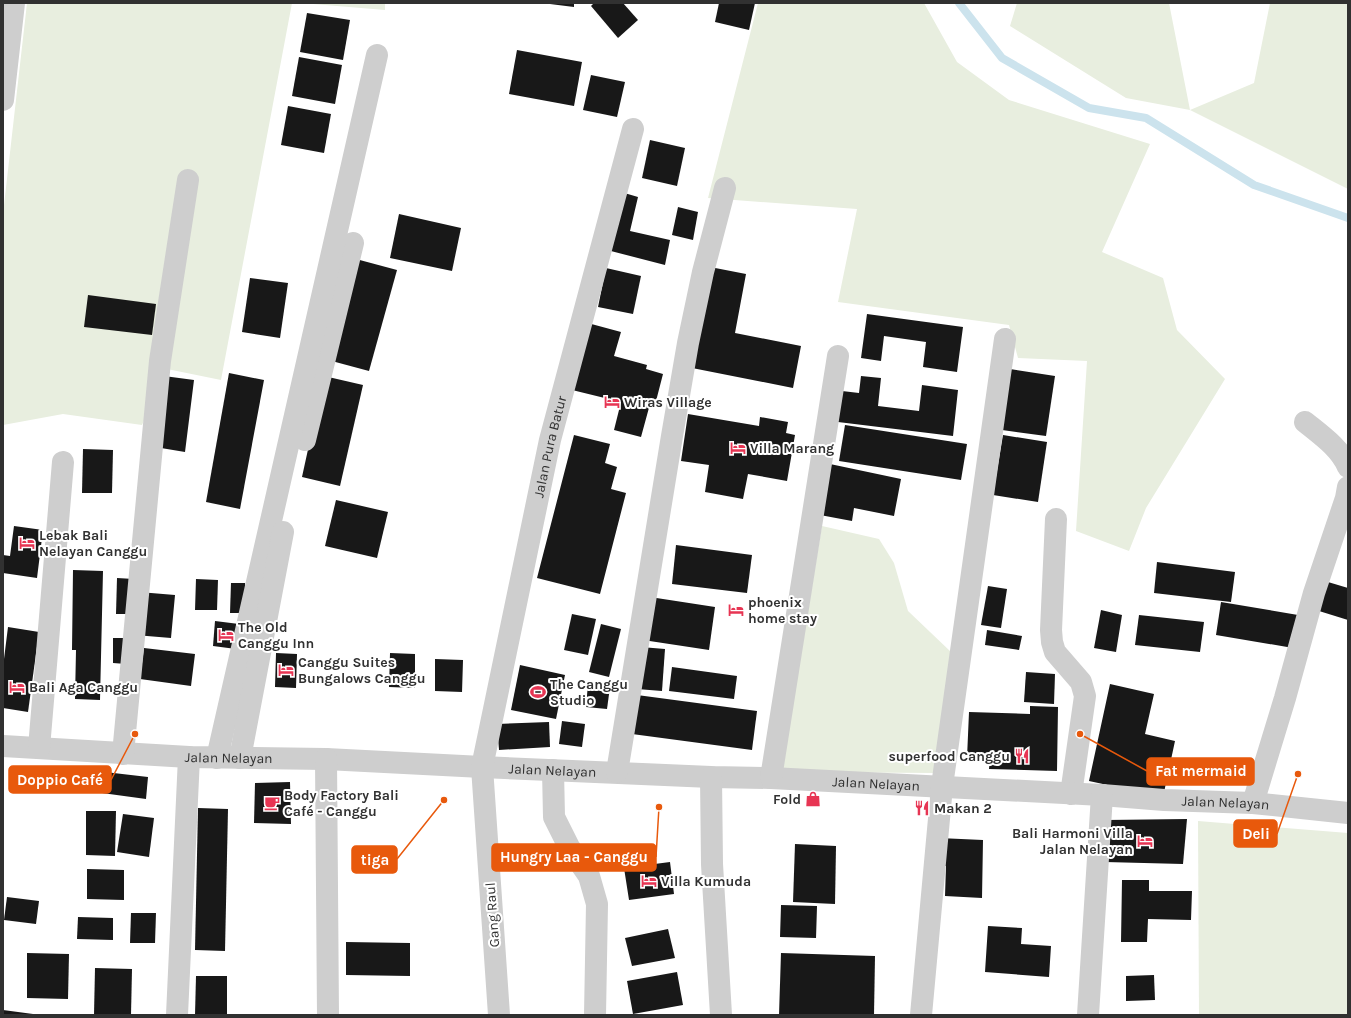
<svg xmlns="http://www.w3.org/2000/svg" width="1351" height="1018" viewBox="0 0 1351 1018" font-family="Karla,sans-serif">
<rect width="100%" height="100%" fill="#fff"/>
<!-- green -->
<g fill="#e8eedf">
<polygon points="27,3 292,3 221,380 167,369 142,425 63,414 3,425 3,214"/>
<polygon points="301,3 385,3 385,10"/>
<polygon points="758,3 924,3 957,62 1009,100 1150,144 1102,252 1163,278 1177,330 1225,379 1146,508 1129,551 1076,531 1087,361 1018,358 1009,325 838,302 857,209 708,198"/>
<polygon points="1017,3 1169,3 1190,110 1254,83 1270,3 1348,3 1348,189 1190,110 1126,98 1010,26"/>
<polygon points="822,526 879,539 894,563 908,611 951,652 937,773 781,772"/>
<polygon points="1198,821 1348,833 1348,1015 1199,1015"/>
</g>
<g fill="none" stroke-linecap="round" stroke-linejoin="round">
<!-- stream -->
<polyline stroke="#cce3ed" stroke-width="8" points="959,3 1002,58 1089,108 1146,118 1254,185 1348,218"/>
</g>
<!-- building -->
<g fill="#181818">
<polygon points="550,3 574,3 574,7 550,4"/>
<polygon points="594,3 623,3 638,20 618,38 591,6"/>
<polygon points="719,3 755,3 749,30 715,22"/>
<polygon points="307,13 350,20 343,60 300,52"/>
<polygon points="517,50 582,62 574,106 509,94"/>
<polygon points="299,57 342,65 335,104 292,96"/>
<polygon points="591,75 625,82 617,117 583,110"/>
<polygon points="288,106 331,114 324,153 281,145"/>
<polygon points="650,140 685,148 677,186 642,178"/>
<polygon points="621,192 638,197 630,231 670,240 665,265 607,250"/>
<polygon points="678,207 698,212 693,240 672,235"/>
<polygon points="399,214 461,228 452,271 390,258"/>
<polygon points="356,259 397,270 369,371 328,360"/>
<polygon points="705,266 746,274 735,333 801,346 793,388 687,367"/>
<polygon points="606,268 641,276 633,314 598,307"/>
<polygon points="250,278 288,283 280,338 242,332"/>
<polygon points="88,295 156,304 152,335 84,327"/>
<polygon points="867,314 963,327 957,372 923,367 926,342 884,336 881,361 861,358"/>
<polygon points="584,322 621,332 614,356 647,365 646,369 663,374 655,405 650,404 641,437 614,430 621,402 568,389"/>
<polygon points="1010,369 1055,376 1046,436 1002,430"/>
<polygon points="229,373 264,380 240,509 206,502"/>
<polygon points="164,376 194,380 185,452 155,447"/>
<polygon points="324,376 363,385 340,486 302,477"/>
<polygon points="861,376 881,378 878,406 919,411 922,385 958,390 953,436 838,422 842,391 859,393"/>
<polygon points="688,414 759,426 760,417 788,422 786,433 795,435 787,481 748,474 743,499 705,492 709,465 681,461"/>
<polygon points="845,425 967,444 961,480 839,461"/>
<polygon points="574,435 610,444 605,463 617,467 611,489 626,493 600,594 537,578"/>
<polygon points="1003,435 1047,442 1038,502 993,495"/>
<polygon points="83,449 113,450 112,493 82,493"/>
<polygon points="830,464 901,479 894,516 854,508 852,521 820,515"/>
<polygon points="336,500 388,512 377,558 325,546"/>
<polygon points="14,526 43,530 37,578 3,573 3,555 10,556"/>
<polygon points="676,545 752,555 747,593 672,584"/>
<polygon points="1157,562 1235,572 1231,602 1154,593"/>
<polygon points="73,570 103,571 100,700 75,699 76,650 72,650"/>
<polygon points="117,578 134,579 133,614 116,614"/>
<polygon points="196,579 218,580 217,610 195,610"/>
<polygon points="1328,582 1348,588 1348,620 1319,611"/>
<polygon points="231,583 245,583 245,613 230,613"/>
<polygon points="988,586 1007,589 1001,628 981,625"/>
<polygon points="139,592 175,595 171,638 135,635"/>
<polygon points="650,597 715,607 709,650 643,640"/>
<polygon points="1221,602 1298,615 1293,648 1216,635"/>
<polygon points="1101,610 1122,615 1116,652 1094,648"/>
<polygon points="572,614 596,619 588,655 564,650"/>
<polygon points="1139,615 1204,622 1200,652 1135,645"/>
<polygon points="215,621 239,624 236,649 213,646"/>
<polygon points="601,624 621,629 609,677 589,672"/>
<polygon points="8,627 39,632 28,712 3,708 3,667"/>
<polygon points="987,630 1022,636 1019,650 985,645"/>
<polygon points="113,638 126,638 126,664 113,663"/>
<polygon points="641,647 665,649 662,691 637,689"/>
<polygon points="144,648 195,654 191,686 140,679"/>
<polygon points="276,653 297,654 296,688 275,687"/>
<polygon points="390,653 415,654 415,688 389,687"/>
<polygon points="435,659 463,660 462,692 435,691"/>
<polygon points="520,665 565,675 556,719 511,710"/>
<polygon points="672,667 737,676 734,699 669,691"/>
<polygon points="1026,672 1055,674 1054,704 1024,702"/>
<polygon points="588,684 610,687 607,709 586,707"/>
<polygon points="1110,684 1154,694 1145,734 1175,741 1163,797 1089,781"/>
<polygon points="637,695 757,711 752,750 632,734"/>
<polygon points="1030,706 1058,707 1057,771 989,769 990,758 967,758 969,712 1030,714"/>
<polygon points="562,721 585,724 582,747 559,744"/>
<polygon points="549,722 550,747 499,750 497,724"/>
<polygon points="105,772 148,777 146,799 102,793"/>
<polygon points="290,782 291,824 254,823 255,783"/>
<polygon points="198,808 228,809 225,951 195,950"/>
<polygon points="86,811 116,811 115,856 86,855"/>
<polygon points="123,814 154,818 149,857 117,852"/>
<polygon points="1187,819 1183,864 1105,862 1106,820"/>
<polygon points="939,838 983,840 982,898 945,896 946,866 938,866"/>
<polygon points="795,844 836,846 835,904 793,902"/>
<polygon points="670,862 674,894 629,900 624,868"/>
<polygon points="87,869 124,870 124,900 87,899"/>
<polygon points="1122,880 1149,880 1149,891 1192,891 1191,920 1148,919 1147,942 1121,942"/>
<polygon points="7,897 39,901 36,924 4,920"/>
<polygon points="781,905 817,906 816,938 780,937"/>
<polygon points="131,913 156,913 155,943 130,943"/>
<polygon points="78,917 113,918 113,940 77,939"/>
<polygon points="988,926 1022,928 1021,944 1051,946 1049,977 985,972"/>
<polygon points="668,929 675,958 632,966 625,938"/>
<polygon points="346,942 410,943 410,976 346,975"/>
<polygon points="27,953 69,954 68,999 27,998"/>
<polygon points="781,953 875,956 874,1015 779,1015"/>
<polygon points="95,968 132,969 131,1015 94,1015"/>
<polygon points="677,972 683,1005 633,1014 627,981"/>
<polygon points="1154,975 1155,1000 1126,1001 1126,976"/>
<polygon points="196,976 227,976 227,1015 195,1015"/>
<polygon points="3,1010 33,1014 33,1015 3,1015"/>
</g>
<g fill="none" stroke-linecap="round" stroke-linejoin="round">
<!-- minor -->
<g stroke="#cecece" stroke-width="22">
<polyline points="3,100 14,3"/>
<path d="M1305,422C1321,435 1340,448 1348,467"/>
<polyline points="305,440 353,243"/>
<polyline points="1056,519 1051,630 1052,642 1055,652 1081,682 1085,696 1071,794"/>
<path id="s1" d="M3,746L189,757L326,759L482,767L711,777L771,778L1102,795L1164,800L1253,803L1348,813"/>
<polyline points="39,748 63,462"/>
<polyline points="123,754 160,361 188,180"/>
<polyline points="217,758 377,55"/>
<polyline points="240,758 283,532"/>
<polyline points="326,759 328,1015"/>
<polyline points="553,770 554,817 569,847 589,876 597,904 595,1015"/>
<polyline points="617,772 672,436 688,343 703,272 725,188"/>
<polyline points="711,777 712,864 721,1015"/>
<polyline points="771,778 838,356"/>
<polyline points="1253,803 1285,698 1314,593 1346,498 1348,487"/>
<polyline points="177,1015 189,757"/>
<path id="s2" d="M499,1015L482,767L550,440L633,129"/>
<polyline points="921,1015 942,786 1005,339"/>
<polyline points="1088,1015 1102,795"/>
</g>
</g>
<!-- icons -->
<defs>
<symbol id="hotel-bare" viewBox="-9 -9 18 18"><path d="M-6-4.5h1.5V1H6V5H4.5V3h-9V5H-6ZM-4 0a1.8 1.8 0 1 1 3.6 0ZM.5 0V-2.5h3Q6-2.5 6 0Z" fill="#e73553" stroke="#fff" stroke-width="2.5" paint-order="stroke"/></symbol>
<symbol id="stadium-bare" viewBox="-9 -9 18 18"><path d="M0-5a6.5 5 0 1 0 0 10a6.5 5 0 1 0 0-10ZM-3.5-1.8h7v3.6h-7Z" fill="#e73553" stroke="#fff" stroke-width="2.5" paint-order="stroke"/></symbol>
<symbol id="restaurant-bare" viewBox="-9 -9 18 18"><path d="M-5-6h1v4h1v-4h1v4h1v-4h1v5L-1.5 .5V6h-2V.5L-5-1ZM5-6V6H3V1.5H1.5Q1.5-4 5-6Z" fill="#e73553" stroke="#fff" stroke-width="2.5" paint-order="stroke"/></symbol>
<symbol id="shop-bare" viewBox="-9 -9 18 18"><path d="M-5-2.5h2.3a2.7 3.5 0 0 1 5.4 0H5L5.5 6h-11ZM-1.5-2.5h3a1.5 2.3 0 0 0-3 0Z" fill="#e73553" stroke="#fff" stroke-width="2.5" paint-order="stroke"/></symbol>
<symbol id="cafe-bare" viewBox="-9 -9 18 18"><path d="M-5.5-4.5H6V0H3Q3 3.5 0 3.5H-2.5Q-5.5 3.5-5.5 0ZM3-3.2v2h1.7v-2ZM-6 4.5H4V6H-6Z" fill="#e73553" stroke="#fff" stroke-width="2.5" paint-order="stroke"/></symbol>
</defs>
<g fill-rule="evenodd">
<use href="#hotel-bare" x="601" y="391" width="22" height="22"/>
<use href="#hotel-bare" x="727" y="437" width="22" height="22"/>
<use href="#hotel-bare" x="16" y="532" width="22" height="22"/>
<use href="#hotel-bare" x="725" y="599" width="22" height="22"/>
<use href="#hotel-bare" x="215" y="624" width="22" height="22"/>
<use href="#hotel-bare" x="275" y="659" width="22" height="22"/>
<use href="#hotel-bare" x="6" y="676" width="22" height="22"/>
<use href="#stadium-bare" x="527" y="681" width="22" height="22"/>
<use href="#restaurant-bare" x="1011" y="745" width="22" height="22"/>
<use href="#shop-bare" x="802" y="788" width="22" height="22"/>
<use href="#cafe-bare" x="261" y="792" width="22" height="22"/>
<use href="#restaurant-bare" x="911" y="797" width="22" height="22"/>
<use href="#hotel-bare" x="1134" y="830" width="22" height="22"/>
<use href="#hotel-bare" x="638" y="870" width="22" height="22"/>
</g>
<g text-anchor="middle" stroke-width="4" stroke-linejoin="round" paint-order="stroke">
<!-- poi labels -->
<g font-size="14" font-weight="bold" fill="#313131" stroke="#fff" text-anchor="start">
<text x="624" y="407">Wiras Village</text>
<text x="750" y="453">Villa Marang</text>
<text x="39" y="540">Lebak Bali<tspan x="39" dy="16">Nelayan Canggu</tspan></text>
<text x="748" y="607">phoenix<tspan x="748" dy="16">home stay</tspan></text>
<text x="238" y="632">The Old<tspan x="238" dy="16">Canggu Inn</tspan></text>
<text x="298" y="667">Canggu Suites<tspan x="298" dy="16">Bungalows Canggu</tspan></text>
<text x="550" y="689">The Canggu<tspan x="550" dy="16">Studio</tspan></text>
<text x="29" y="692">Bali Aga Canggu</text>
<text x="1010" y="761" text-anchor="end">superfood Canggu</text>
<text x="284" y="800">Body Factory Bali<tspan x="284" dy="16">Café - Canggu</tspan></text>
<text x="801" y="804" text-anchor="end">Fold</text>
<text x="934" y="813">Makan 2</text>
<text x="1133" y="838" text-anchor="end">Bali Harmoni Villa<tspan x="1133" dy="16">Jalan Nelayan</tspan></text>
<text x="661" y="886">Villa Kumuda</text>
</g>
<!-- street labels -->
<g font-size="14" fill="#313131" stroke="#fff">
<text dy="5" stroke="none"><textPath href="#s2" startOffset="576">Jalan Pura Batur</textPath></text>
<text dy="5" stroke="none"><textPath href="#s1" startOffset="226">Jalan Nelayan</textPath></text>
<text dy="5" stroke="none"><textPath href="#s1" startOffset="550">Jalan Nelayan</textPath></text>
<text dy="5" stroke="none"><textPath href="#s1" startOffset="874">Jalan Nelayan</textPath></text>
<text dy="5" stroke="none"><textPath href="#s1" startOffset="1224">Jalan Nelayan</textPath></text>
<text transform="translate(492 915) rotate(-94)" y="5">Gang Raul</text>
</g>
</g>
<!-- callouts -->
<path fill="none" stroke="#e8590c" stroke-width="1.5" d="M1080 734L1147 771M135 734L111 780M1298 774L1277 834M659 807L656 857M444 800L397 859"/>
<g fill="#e8590c" stroke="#fff" stroke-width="1.5">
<circle cx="1080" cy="734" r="4"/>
<circle cx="135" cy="734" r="4"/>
<circle cx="1298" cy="774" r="4"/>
<circle cx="659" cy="807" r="4"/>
<circle cx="444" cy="800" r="4"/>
</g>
<g fill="#e8590c" stroke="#e8590c" stroke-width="1.5">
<rect x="1147" y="758" width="107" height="27" rx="4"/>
<rect x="9" y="766" width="102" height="27" rx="4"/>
<rect x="1234" y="820" width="43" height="27" rx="4"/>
<rect x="492" y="844" width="164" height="27" rx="4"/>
<rect x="352" y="846" width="45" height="27" rx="4"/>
</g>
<g font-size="15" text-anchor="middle" font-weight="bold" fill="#fff">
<text x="1201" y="776">Fat mermaid</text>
<text x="60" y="785">Doppio Café</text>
<text x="1256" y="839">Deli</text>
<text x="574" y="862">Hungry Laa - Canggu</text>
<text x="375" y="865">tiga</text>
</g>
<!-- border -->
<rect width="1351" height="1018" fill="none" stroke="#313131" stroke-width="8"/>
</svg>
